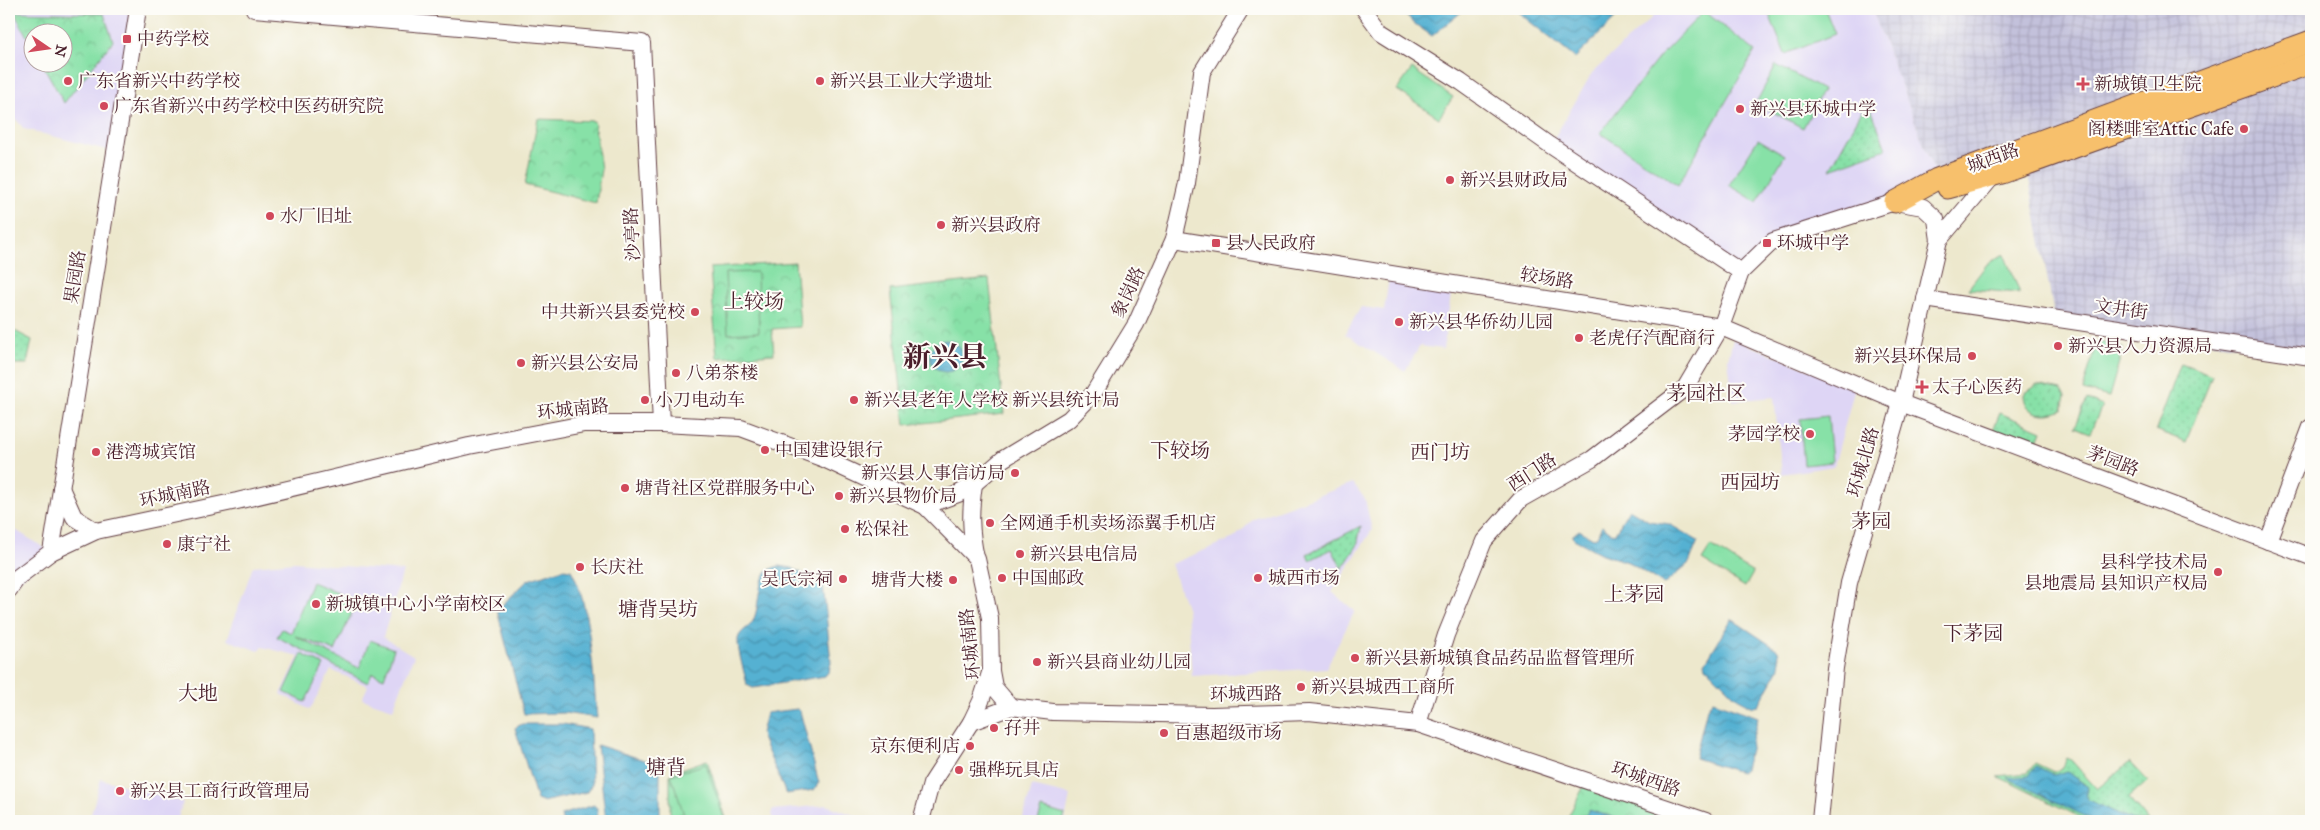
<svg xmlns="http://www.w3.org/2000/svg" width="2320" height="830" viewBox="0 0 2320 830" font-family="'IM FELL Great Primer','Noto Serif SC',serif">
<defs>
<pattern id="industrial-grid" width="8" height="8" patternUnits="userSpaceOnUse" patternTransform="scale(1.25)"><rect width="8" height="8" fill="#c3c1db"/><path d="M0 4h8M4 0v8" fill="none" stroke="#a9a5bc"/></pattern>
<pattern id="grass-dots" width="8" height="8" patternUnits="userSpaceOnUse" patternTransform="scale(1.25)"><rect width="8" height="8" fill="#87e1a7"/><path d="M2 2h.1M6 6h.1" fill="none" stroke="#76c190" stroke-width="1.8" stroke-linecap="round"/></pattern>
<pattern id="park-crowns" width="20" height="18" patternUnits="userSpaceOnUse" patternTransform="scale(1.25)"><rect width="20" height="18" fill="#87e1a7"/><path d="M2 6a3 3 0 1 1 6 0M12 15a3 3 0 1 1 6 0" fill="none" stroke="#76c190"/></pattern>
<pattern id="water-waves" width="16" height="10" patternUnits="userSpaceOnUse" patternTransform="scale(1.25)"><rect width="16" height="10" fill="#54b1d2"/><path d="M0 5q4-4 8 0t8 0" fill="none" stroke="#488fab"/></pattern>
</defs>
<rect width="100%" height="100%" fill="#fdfcf7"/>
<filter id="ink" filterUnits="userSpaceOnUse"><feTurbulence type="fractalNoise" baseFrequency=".02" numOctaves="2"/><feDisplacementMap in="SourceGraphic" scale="10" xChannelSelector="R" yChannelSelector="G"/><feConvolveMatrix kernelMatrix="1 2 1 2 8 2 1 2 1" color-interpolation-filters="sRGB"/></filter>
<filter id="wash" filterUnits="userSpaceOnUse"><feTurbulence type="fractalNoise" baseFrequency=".0096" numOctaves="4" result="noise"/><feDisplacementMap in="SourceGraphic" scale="20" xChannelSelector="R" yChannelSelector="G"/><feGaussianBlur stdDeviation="1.12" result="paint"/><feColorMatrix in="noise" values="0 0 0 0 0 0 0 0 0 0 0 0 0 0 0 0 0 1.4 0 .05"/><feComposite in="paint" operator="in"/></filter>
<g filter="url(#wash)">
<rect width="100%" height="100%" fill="#ede8cd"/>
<!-- built -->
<g fill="#ded5f5" fill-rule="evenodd">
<path d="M9,9H138L115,152L24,129L9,111ZM32,32H62V62H32Z"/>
<polygon points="1661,9 1872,9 1937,179 1773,241 1741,272 1550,145 1592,73"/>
<polygon points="1389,279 1452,288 1443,349 1420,346 1405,371 1345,334 1361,307 1384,310"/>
<polygon points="1733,339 1855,387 1834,466 1782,474 1774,397 1733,401 1728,359"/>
<polygon points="1353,483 1365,499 1372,530 1332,592 1355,611 1326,668 1192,676 1187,610 1171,564 1234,538 1254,519"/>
<polygon points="9,526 51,552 9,590"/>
<polygon points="294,562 403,571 383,637 414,656 393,709 362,699 368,686 331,670 310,710 281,694 299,656 262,647 259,651 227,640 253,566"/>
<polygon points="101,779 183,802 177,821 89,821"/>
<polygon points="1032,786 1070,795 1065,821 1022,821"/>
<polygon points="827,805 869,821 772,821 772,810"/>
</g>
<!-- industrial -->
<polygon fill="url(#industrial-grid)" points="1872,9 2311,9 2311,357 2055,319 2023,147 1937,179"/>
<!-- grass -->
<g fill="url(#grass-dots)" stroke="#688069">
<polygon points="1868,100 1886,149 1830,169"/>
<polygon points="13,330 32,340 27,364 9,364 9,336"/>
<polygon points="2181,363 2212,375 2186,442 2156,430"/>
<path d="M2037,385L2061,390L2065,396L2062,410C2047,418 2024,415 2024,394Z"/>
<polygon points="2087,399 2102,406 2090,433 2075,427"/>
<polygon points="2000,413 2042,431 2035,448 1993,430"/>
<polygon points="1361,526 1357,546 1342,569 1332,549 1310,560 1307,554"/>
<polygon points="2067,758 2071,760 2097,789 2130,762 2148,781 2129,798 2148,821 2088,821 1997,776 2028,773 2035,763 2054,772 2063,767"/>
</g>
<!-- park -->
<g fill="url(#park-crowns)" stroke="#688069">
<polygon points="14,12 104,14 113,41 64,103 42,63 62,62 62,32 32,32 32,46"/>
<polygon points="538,119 594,121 601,169 596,203 525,185"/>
<polygon points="795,262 800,327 772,329 774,354 717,358 710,268"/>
<polygon points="989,279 1004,414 905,425 890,290"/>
<polygon points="707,760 727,821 670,821 670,775 676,771"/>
<polygon points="1587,780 1706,821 1566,821"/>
</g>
<!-- pitch -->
<g fill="#87e1a7" stroke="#688069">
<polygon points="1767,9 1825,9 1835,34 1785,54"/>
<polygon points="1704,11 1755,51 1678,185 1600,133 1660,56"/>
<polygon points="1776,65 1823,90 1803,128 1756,103"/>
<polygon points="1412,69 1453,97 1439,118 1397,90"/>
<polygon points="1758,139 1785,155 1757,202 1729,185"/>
<polygon points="2004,254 2020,293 1968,289 1987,264"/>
<polygon points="757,272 759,332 728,334 725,273"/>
<polygon points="2097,341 2123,348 2109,397 2083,390"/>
<polygon points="1828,416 1832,462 1804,465 1800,419"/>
<polygon points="1711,546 1753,573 1745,587 1702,560"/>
<polygon points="312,582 357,601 335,651 295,636 359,668 370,640 394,649 384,678 372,673 368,683 277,637 282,629 291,633"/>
<polygon points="302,654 324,665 305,702 284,692"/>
<polygon points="706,764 725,821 686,821 671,775"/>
<polygon points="1042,808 1065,815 1063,821 1038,821"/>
</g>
<!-- water -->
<g fill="url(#water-waves)" stroke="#4f687e">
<polygon points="1398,9 1465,9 1432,36 1415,24"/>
<polygon points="1514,9 1625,9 1575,58"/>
<circle cx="946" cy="356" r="16"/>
<polygon points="1629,509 1649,521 1669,524 1698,541 1689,563 1666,583 1663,584 1628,562 1602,554 1574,539 1572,536 1579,530 1593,538 1597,537 1602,525 1613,534 1615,533"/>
<path d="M780,566L792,568L823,584L831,662L829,671L825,676L753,688L747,685C745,674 737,650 738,639C740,630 750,628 753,621C762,603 754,569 780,566Z"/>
<path d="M563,569L571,570C591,604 593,677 597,718L564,713L524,714L497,610L528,580Z"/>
<polygon points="1731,620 1733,620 1778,650 1780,667 1758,706 1753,707 1737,698 1706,667 1705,663"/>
<polygon points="1713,701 1758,717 1745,769 1740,772 1695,758 1707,708"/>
<polygon points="797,709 800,711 819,783 814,790 786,794 762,738 761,733 766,713"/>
<polygon points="522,724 563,724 590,729 592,784 587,792 542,802 537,800 515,728"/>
<polygon points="597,745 660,765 660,821 606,821"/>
<polygon points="2036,766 2054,775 2067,771 2088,787 2086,793 2088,800 2135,821 2095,821 2007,778 2029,776"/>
<polygon points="594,805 597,808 598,821 562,821 561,815"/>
<polygon points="1589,810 1625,821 1582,821"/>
</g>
</g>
<g filter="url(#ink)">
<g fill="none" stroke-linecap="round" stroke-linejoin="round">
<defs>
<g id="minor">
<polyline points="254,9 642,43 661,424"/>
<polyline points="1364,9 1381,32 1461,82 1550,145 1741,272"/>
<polyline points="1174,239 1721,327 1901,403 2311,557"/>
<polyline points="1925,299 2311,357"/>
<path d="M974,484C970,512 970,530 976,558"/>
<polyline points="61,488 74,517 96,531"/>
<polyline points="925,506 958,494 974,484 1003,459 1069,419 1093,394 1136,324 1174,239 1187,183 1202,72 1241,9"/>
<polyline points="2268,541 2311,427"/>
<polyline points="51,552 138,9"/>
<polyline points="9,590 18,577 51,552 96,531 237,501 469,446 584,424 661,424 741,428 824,459 925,506 977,559 990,618 991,671 994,687 1011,707"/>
<polyline points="971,722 981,701 990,673"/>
<polyline points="1418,724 1446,635 1484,541 1521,499 1592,459 1685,388 1721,327 1741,272 1773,241 1895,202 1923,207 1936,219 1939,240"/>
<polyline points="921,821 931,784 971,722 1011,707 1053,712 1212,715 1309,712 1418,724 1706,821"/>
<polyline points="1820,821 1835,668 1849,583 1901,403 1939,240 1994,175"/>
</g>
<g id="major">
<polyline points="1948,188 2002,173 2311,63"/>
<polyline points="1895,202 1937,179 2311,41"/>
</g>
</defs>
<!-- minor casing -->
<use href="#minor" stroke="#623d43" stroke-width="18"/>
<!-- major casing -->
<use href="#major" stroke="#623d43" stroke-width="23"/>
<!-- minor -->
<use href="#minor" stroke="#fff" stroke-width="16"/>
<!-- major -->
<use href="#major" stroke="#f7c06c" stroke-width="21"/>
</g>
</g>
<!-- markers -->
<g fill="#d1495b" stroke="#fdfcf7" stroke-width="2">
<rect x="122" y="34" width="10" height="10" rx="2.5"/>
<circle cx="68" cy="81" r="5"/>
<circle cx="820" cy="81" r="5"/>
<path d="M2080.5 76.5h5v5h5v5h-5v5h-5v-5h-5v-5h5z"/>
<circle cx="104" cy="106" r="5"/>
<circle cx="1740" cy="109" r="5"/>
<circle cx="2244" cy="129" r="5"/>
<circle cx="1450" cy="180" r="5"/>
<circle cx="270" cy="216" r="5"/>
<circle cx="941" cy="225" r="5"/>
<rect x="1211" y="238" width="10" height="10" rx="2.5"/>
<rect x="1762" y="238" width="10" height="10" rx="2.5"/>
<circle cx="695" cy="312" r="5"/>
<circle cx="1399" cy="322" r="5"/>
<circle cx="1579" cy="338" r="5"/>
<circle cx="2058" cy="346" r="5"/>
<circle cx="1972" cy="356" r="5"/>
<circle cx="521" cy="363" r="5"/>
<circle cx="676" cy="373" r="5"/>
<path d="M1919.5 379.5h5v5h5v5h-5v5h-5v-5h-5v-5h5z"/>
<circle cx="645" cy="400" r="5"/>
<circle cx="854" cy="400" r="5"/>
<circle cx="1810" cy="434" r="5"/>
<circle cx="765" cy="450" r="5"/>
<circle cx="96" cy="452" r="5"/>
<circle cx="1015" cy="473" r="5"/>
<circle cx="625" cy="488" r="5"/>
<circle cx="839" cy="496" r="5"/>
<circle cx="990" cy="523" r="5"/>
<circle cx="845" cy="529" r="5"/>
<circle cx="167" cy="544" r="5"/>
<circle cx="1020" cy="554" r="5"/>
<circle cx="580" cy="567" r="5"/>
<circle cx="2218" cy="572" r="5"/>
<circle cx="1002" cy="578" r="5"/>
<circle cx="1258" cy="578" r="5"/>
<circle cx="843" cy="579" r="5"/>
<circle cx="953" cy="580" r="5"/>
<circle cx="316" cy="604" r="5"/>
<circle cx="1355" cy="658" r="5"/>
<circle cx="1037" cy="662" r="5"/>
<circle cx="1301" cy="687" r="5"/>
<circle cx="994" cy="728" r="5"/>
<circle cx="1164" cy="733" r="5"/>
<circle cx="970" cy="746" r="5"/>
<circle cx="959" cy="770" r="5"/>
<circle cx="120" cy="791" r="5"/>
</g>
<g text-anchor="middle" stroke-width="4" stroke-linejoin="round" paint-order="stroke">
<!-- poi labels -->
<g font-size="18" fill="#4a1f2b" stroke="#fdfcf7" text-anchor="start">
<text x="137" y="45">中药学校</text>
<text x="78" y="87">广东省新兴中药学校</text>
<text x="830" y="87">新兴县工业大学遗址</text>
<text x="2094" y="90">新城镇卫生院</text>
<text x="114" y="112">广东省新兴中药学校中医药研究院</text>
<text x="1750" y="115">新兴县环城中学</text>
<text x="2234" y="135" text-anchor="end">阁楼啡室Attic Cafe</text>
<text x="1460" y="186">新兴县财政局</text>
<text x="280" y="222">水厂旧址</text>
<text x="951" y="231">新兴县政府</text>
<text x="1226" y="249">县人民政府</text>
<text x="1777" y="249">环城中学</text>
<text x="685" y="318" text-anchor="end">中共新兴县委党校</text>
<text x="1409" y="328">新兴县华侨幼儿园</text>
<text x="1589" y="344">老虎仔汽配商行</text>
<text x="2068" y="352">新兴县人力资源局</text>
<text x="1962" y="362" text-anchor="end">新兴县环保局</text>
<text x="531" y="369">新兴县公安局</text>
<text x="686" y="379">八弟茶楼</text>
<text x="1932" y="393">太子心医药</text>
<text x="655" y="406">小刀电动车</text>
<text x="864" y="406">新兴县老年人学校 新兴县统计局</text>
<text x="1800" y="440" text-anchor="end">茅园学校</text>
<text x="775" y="456">中国建设银行</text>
<text x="106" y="458">港湾城宾馆</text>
<text x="1005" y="479" text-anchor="end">新兴县人事信访局</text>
<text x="635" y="494">塘背社区党群服务中心</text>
<text x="849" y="502">新兴县物价局</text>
<text x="1000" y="529">全网通手机卖场添翼手机店</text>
<text x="855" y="535">松保社</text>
<text x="177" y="550">康宁社</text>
<text x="1030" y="560">新兴县电信局</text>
<text x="2208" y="568" text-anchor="end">县科学技术局<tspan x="2208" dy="21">县地震局 县知识产权局</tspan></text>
<text x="590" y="573">长庆社</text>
<text x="1012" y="584">中国邮政</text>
<text x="1268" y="584">城西市场</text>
<text x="833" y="585" text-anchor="end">吴氏宗祠</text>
<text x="943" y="586" text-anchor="end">塘背大楼</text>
<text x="326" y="610">新城镇中心小学南校区</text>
<text x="1365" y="664">新兴县新城镇食品药品监督管理所</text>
<text x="1047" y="668">新兴县商业幼儿园</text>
<text x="1311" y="693">新兴县城西工商所</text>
<text x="1004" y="734">孖井</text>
<text x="1174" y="739">百惠超级市场</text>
<text x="960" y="752" text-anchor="end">京东便利店</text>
<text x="969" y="776">强桦玩具店</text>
<text x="130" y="797">新兴县工商行政管理局</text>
</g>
<!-- street labels -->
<g font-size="18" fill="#4a1f2b" stroke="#fdfcf7">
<text transform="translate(1993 158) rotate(-20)" y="6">城西路</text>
<text transform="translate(632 234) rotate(-93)" y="6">沙亭路</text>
<text transform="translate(75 277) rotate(-81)" y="6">果园路</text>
<text transform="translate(1547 278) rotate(9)" y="6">较场路</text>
<text transform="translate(1128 292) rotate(-65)" y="6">象岗路</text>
<text transform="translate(2121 309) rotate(8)" y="6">文井街</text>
<text transform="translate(573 409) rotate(-6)" y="6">环城南路</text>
<text transform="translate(2113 461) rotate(21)" y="6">茅园路</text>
<text transform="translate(1863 462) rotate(-74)" y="6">环城北路</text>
<text transform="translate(1532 472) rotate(-33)" y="6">西门路</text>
<text transform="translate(175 494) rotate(-12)" y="6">环城南路</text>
<text transform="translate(970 644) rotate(-96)" y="6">环城南路</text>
<text transform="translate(1246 694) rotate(-1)" y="6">环城西路</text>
<text transform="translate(1646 779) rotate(19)" y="6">环城西路</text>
</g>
<!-- quarter labels -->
<g font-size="20" fill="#4a1f2b" stroke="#fdfcf7">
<text x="754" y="308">上较场</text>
<text x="1706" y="400">茅园社区</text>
<text x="1180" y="457">下较场</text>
<text x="1440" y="459">西门坊</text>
<text x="1750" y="489">西园坊</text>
<text x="1871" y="528">茅园</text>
<text x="1634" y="601">上茅园</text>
<text x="658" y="616">塘背吴坊</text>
<text x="1973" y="640">下茅园</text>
<text x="198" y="700">大地</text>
<text x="666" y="774">塘背</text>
</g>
<!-- town labels -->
<g font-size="28" font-weight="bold" fill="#4a1f2b" stroke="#fdfcf7">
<text x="945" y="366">新兴县</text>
</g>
</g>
<!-- margin -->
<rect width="2320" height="830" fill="none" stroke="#fdfcf7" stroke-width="30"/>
<!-- north arrow -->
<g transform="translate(48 48) rotate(103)"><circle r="24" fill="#fdfcf7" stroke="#b5a4a5"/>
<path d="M0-4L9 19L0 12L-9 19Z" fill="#d1495b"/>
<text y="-8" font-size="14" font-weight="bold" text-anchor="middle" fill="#4a1f2b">N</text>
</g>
</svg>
